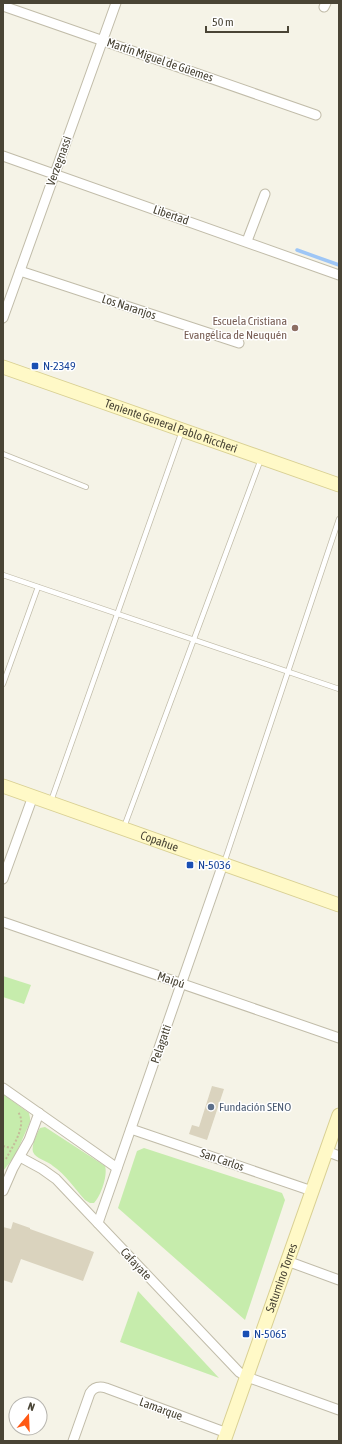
<svg xmlns="http://www.w3.org/2000/svg" width="342" height="1444" viewBox="0 0 342 1444" font-family="'Asap Condensed',sans-serif">
<rect width="100%" height="100%" fill="#f5f3e7"/>
<!-- green -->
<g fill="#c6ecac">
<polygon points="3,976 31,985 24,1004 3,997"/>
<polygon points="3,1094 29,1113 30,1118 30,1122 15,1156 3,1171"/>
<path d="M45,1127L105,1166C108,1175 101,1196 94,1203H90L85,1200C75,1189 66,1175 53,1166C48,1161 36,1159 33,1152C31,1146 37,1133 40,1128Z"/>
<polygon points="144,1148 282,1193 285,1200 245,1320 118,1208 137,1151"/>
<polygon points="138,1291 219,1378 120,1342"/>
</g>
<g fill="none" stroke-linecap="round" stroke-linejoin="round">
<!-- stream -->
<polyline stroke="#9ec6f6" stroke-width="3.5" points="297,250 339,265"/>
</g>
<!-- building -->
<g fill="#dad3be">
<polygon points="212,1086 224,1089 207,1140 189,1134 192,1125 199,1127"/>
<polygon points="13,1222 30,1228 30,1229 94,1252 83,1281 21,1259 12,1283 3,1280 3,1227 11,1229"/>
</g>
<g fill="none" stroke-linecap="round" stroke-linejoin="round">
<defs>
<g id="lane">
<polyline points="3,454 86,487"/>
<polyline points="3,575 339,689"/>
<polyline points="3,684 38,587"/>
<polyline points="51,801 182,431"/>
<polyline points="124,827 261,459"/>
<polyline points="224,863 339,519"/>
</g>
<g id="street">
<polyline points="3,6 316,115"/>
<polyline points="324,7 326,3"/>
<polyline points="3,156 339,275"/>
<polyline points="247,241 265,194"/>
<polyline points="20,271 239,343"/>
<polyline points="3,318 116,3"/>
<polyline points="3,879 33,796"/>
<polyline points="3,922 339,1038"/>
<polyline points="3,1088 117,1168"/>
<polyline points="131,1129 312,1191"/>
<polyline points="326,1151 339,1156"/>
<polyline points="20,1157 42,1169 56,1179 239,1372 247,1377 339,1410"/>
<polyline points="3,1191 13,1168 29,1140 39,1113"/>
<polyline points="98,1223 223,864"/>
<polyline points="287,1261 339,1280"/>
<path d="M73,1441L90,1393C94,1387 99,1386 106,1388L227,1433"/>
</g>
<g id="secondary">
<path id="s1" d="M3,367L339,485"/>
<path id="s2" d="M3,786L339,905"/>
<path id="s3" d="M224,1441L339,1115"/>
</g>
</defs>
<!-- lane casing -->
<use href="#lane" stroke="#c1bca9" stroke-width="6"/>
<!-- street casing -->
<use href="#street" stroke="#c1bca9" stroke-width="11"/>
<!-- secondary casing -->
<use href="#secondary" stroke="#d9d093" stroke-width="15"/>
<!-- path -->
<g stroke="#c4bb99" stroke-width="2" stroke-dasharray="2 2" stroke-linecap="butt">
<polyline points="3,1146 11,1148"/>
<path d="M6,1159C12,1147 28,1125 18,1112"/>
</g>
<!-- lane -->
<use href="#lane" stroke="#fff" stroke-width="4.5"/>
<!-- street -->
<use href="#street" stroke="#fff" stroke-width="9"/>
<!-- secondary -->
<use href="#secondary" stroke="#fff9c7" stroke-width="13"/>
</g>
<!-- markers -->
<circle fill="#8d6e63" stroke="#fff" stroke-width="1.5" cx="295" cy="328" r="4"/>
<g fill="#1a4fb4" stroke="#fff" stroke-width="1.5">
<rect x="31" y="362" width="8" height="8" rx="2"/>
<rect x="186" y="861" width="8" height="8" rx="2"/>
<rect x="242" y="1330" width="8" height="8" rx="2"/>
</g>
<circle fill="#5c6f8a" stroke="#fff" stroke-width="1.5" cx="211" cy="1107" r="4"/>
<g text-anchor="middle" stroke-width="3" stroke-linejoin="round" paint-order="stroke">
<!-- street labels -->
<g font-size="12" fill="#494435" stroke="#fff">
<text transform="translate(160 60) rotate(19)" y="4">Martín Miguel de Güemes</text>
<text transform="translate(59 161) rotate(-70)" y="4">Verzegnassi</text>
<text transform="translate(171 215) rotate(19)" y="4">Libertad</text>
<text transform="translate(129 307) rotate(18)" y="4">Los Naranjos</text>
<text dy="4" stroke="none"><textPath href="#s1" startOffset="178">Teniente General Pablo Riccheri</textPath></text>
<text dy="4" stroke="none"><textPath href="#s2" startOffset="166">Copahue</textPath></text>
<text transform="translate(171 980) rotate(19)" y="4">Maipú</text>
<text transform="translate(161 1044) rotate(-71)" y="4">Pelagatti</text>
<text transform="translate(222 1160) rotate(19)" y="4">San Carlos</text>
<text transform="translate(136 1264) rotate(47)" y="4">Cafayate</text>
<text dy="4" stroke="none"><textPath href="#s3" startOffset="173">Saturnino Torres</textPath></text>
<text transform="translate(161 1409) rotate(20)" y="4">Lamarque</text>
</g>
<!-- education labels -->
<g font-size="12" fill="#785e54" stroke="#fff" text-anchor="end">
<text x="287" y="325">Escuela Cristiana<tspan x="287" dy="14">Evangélica de Neuquén</tspan></text>
</g>
<!-- transit labels -->
<g font-size="12" fill="#164399" stroke="#fff" text-anchor="start">
<text x="43" y="370">N-2349</text>
<text x="198" y="869">N-5036</text>
<text x="254" y="1338">N-5065</text>
</g>
<!-- service labels -->
<g font-size="12" fill="#4e5e75" stroke="#fff" text-anchor="start">
<text x="219" y="1111">Fundación SENO</text>
</g>
</g>
<!-- border -->
<rect width="342" height="1444" fill="none" stroke="#494435" stroke-width="8"/>
<!-- north arrow -->
<g transform="translate(28 1416) rotate(19)"><circle r="19" fill="#ffffff" stroke="#b6b4ae"/>
<path d="M0-3L7 15L0 10L-7 15Z" fill="#ff5914"/>
<text y="-6" font-size="11" font-weight="bold" text-anchor="middle" fill="#494435">N</text>
</g>
<!-- scale -->
<path d="M206 26v6h82v-6" fill="none" stroke="#494435" stroke-width="2"/>
<text x="212" y="26" font-size="12" fill="#494435" stroke="#ffffff" stroke-width="3" paint-order="stroke">50 m</text>
</svg>
